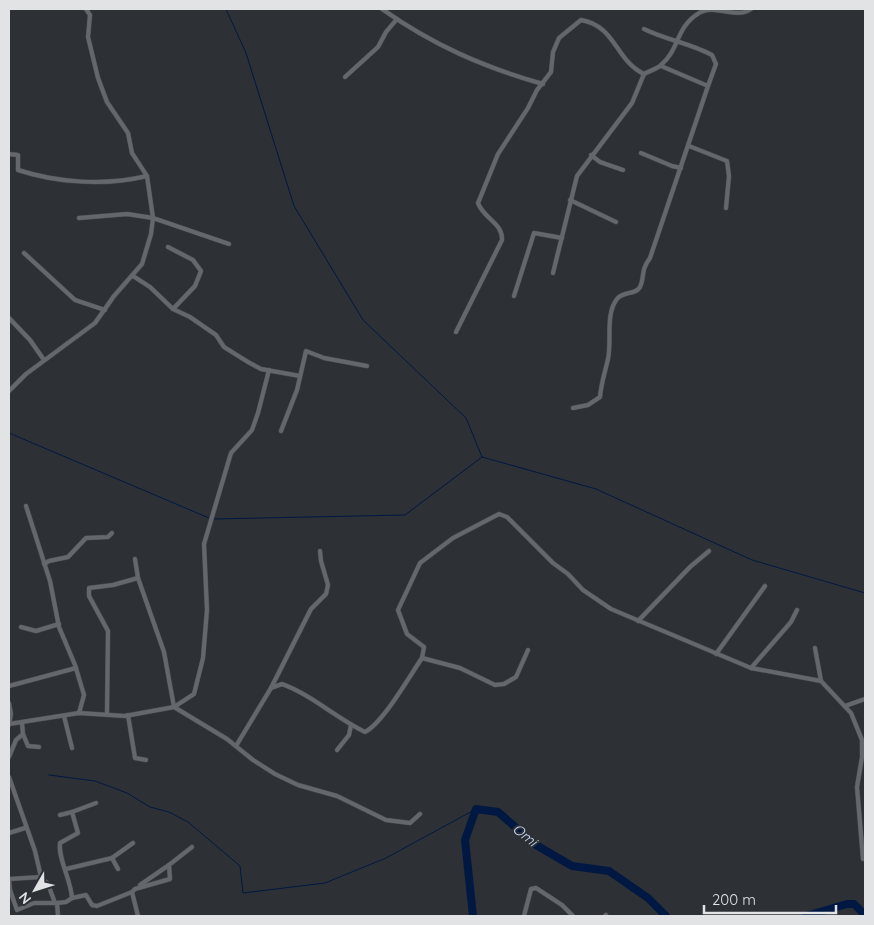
<svg xmlns="http://www.w3.org/2000/svg" width="874" height="925" viewBox="0 0 874 925" font-family="Quicksand,sans-serif">
<rect width="100%" height="100%" fill="#2d3034"/>
<g fill="none" stroke-linecap="round" stroke-linejoin="round">
<!-- stream -->
<g stroke="#011942" stroke-width="1">
<polyline points="226,9 246,53 294,206 363,320 466,418 482,457"/>
<polyline points="9,433 209,518"/>
<polyline points="213,519 405,515 482,457 596,489 752,560 865,593"/>
<polyline points="49,775 95,781 127,793 150,807 169,812 188,822 240,866 243,893 325,883 386,858 476,809"/>
</g>
<!-- river -->
<g stroke="#011942" stroke-width="8">
<polyline points="473,916 465,840 476,809 498,812 536,845 572,866 609,871 648,898 666,916"/>
<polyline points="806,916 847,904 854,904 865,915"/>
</g>
<defs>
<g id="minor">
<path d="M382,9C433,45 483,67 543,84"/>
<path d="M644,29C666,40 690,43 712,55L716,64L708,86"/>
<polyline points="345,77 378,47 386,32 397,19"/>
<polyline points="689,146 727,161 729,176 726,208"/>
<polyline points="641,153 672,166 681,168"/>
<path d="M9,154L18,155V170C58,183 105,186 147,176"/>
<polyline points="591,155 600,162 623,170"/>
<polyline points="570,200 616,222"/>
<polyline points="79,218 127,214 153,218 229,244"/>
<polyline points="168,247 193,260 201,271 195,286 173,309"/>
<polyline points="24,253 75,300 105,310"/>
<polyline points="553,273 577,176 632,103 644,74"/>
<polyline points="133,276 150,287 173,309 190,317 216,335 224,347 248,362 261,369 300,376"/>
<polyline points="514,296 534,233 562,238"/>
<polyline points="9,318 30,340 44,360"/>
<path d="M456,332L502,240C503,223 483,218 478,203L498,154L528,108L537,90L551,72L553,52L559,38L581,20C616,26 615,60 644,74C649,71 657,69 661,65C680,49 675,28 699,13C715,3 736,20 751,9"/>
<polyline points="9,391 26,374 95,323 114,296 142,264 151,234 153,218 147,176 132,153 128,133 107,102 98,78 88,37 90,15 86,9"/>
<path d="M573,408L588,405L600,397C601,384 605,372 608,359C612,341 605,314 617,299C623,291 636,295 640,287C645,277 640,271 650,258L708,86L661,66"/>
<polyline points="281,431 297,390 306,351 324,358 367,366"/>
<polyline points="26,506 50,581 59,627 75,665 84,695 79,713"/>
<polyline points="135,559 138,578 164,652 174,707 227,739 253,760 275,774 298,785 337,796 386,820 410,823 420,814"/>
<polyline points="44,564 49,561 68,557 86,538 108,537 112,533"/>
<polyline points="638,621 690,567 709,551"/>
<polyline points="21,627 36,631 59,624"/>
<polyline points="815,648 821,681"/>
<polyline points="716,654 765,586"/>
<polyline points="422,658 460,668 495,685 504,684 516,677 528,650"/>
<polyline points="751,668 791,622 797,610"/>
<polyline points="9,686 76,668"/>
<polyline points="271,688 311,609 326,594 328,585 321,561 320,551"/>
<polyline points="9,703 11,714 9,725"/>
<polyline points="845,706 865,699"/>
<polyline points="107,714 108,631 89,596 89,588 113,585 138,578"/>
<polyline points="128,715 135,758 146,760"/>
<polyline points="64,716 72,748"/>
<polyline points="9,724 79,713 125,716 174,707 194,694 203,658 207,610 204,544 231,453 252,430 258,413 269,370"/>
<polyline points="23,734 28,746 39,747"/>
<path d="M236,746L271,688L282,684C312,695 336,718 365,732C383,723 409,677 422,658L424,647L407,634L398,610L420,563L453,538L499,514L507,517L553,563L568,574L583,590L611,609L751,668L821,681L851,713L862,740V757L857,787L863,859"/>
<polyline points="337,750 349,735 351,725"/>
<polyline points="9,757 16,740 23,734 22,723"/>
<polyline points="9,777 35,851 41,877 48,884 55,903"/>
<polyline points="60,815 72,812"/>
<polyline points="9,833 25,828"/>
<polyline points="112,858 118,869"/>
<polyline points="66,869 112,858 133,843"/>
<polyline points="9,879 10,890 17,910 34,903 57,903 58,916"/>
<polyline points="9,879 41,877"/>
<polyline points="140,885 169,865"/>
<polyline points="132,892 135,889 170,879 169,865 192,847"/>
<polyline points="72,898 86,895 92,905 97,906 132,892 138,916"/>
<path d="M57,903L66,902L72,898C71,880 58,859 60,843L78,833L72,812L96,803"/>
<polyline points="524,916 531,889 536,888 562,905 573,916"/>
<polyline points="605,916 606,915"/>
</g>
</defs>
<!-- minor casing -->
<use href="#minor" stroke="#4a4d50" stroke-width="5"/>
<!-- minor -->
<use href="#minor" stroke="#64676c" stroke-width="4"/>
</g>
<g text-anchor="middle" stroke-width="4" stroke-linejoin="round" paint-order="stroke">
<!-- water labels -->
<g font-size="14" font-style="italic" fill="#c9dcfa" stroke="#2d3034">
<text transform="translate(525 835) rotate(39)" y="5">Omi</text>
</g>
</g>
<!-- border -->
<rect width="874" height="925" fill="none" stroke="#e1e3e5" stroke-width="20"/>
<!-- north arrow -->
<g transform="translate(35 890) rotate(231)" stroke="#2d3034" stroke-width="4" paint-order="stroke">
<path d="M0-4L9 19L0 12L-9 19Z" fill="#e1e3e5"/>
<text y="-8" font-size="14" font-weight="bold" text-anchor="middle" fill="#e1e3e5">N</text>
</g>
<!-- scale -->
<path d="M704 905v8h132v-8" fill="none" stroke="#e1e3e5" stroke-width="2.5"/>
<text x="712" y="905" font-size="15" fill="#e1e3e5" stroke="#2d3034" stroke-width="4" paint-order="stroke">200 m</text>
</svg>
